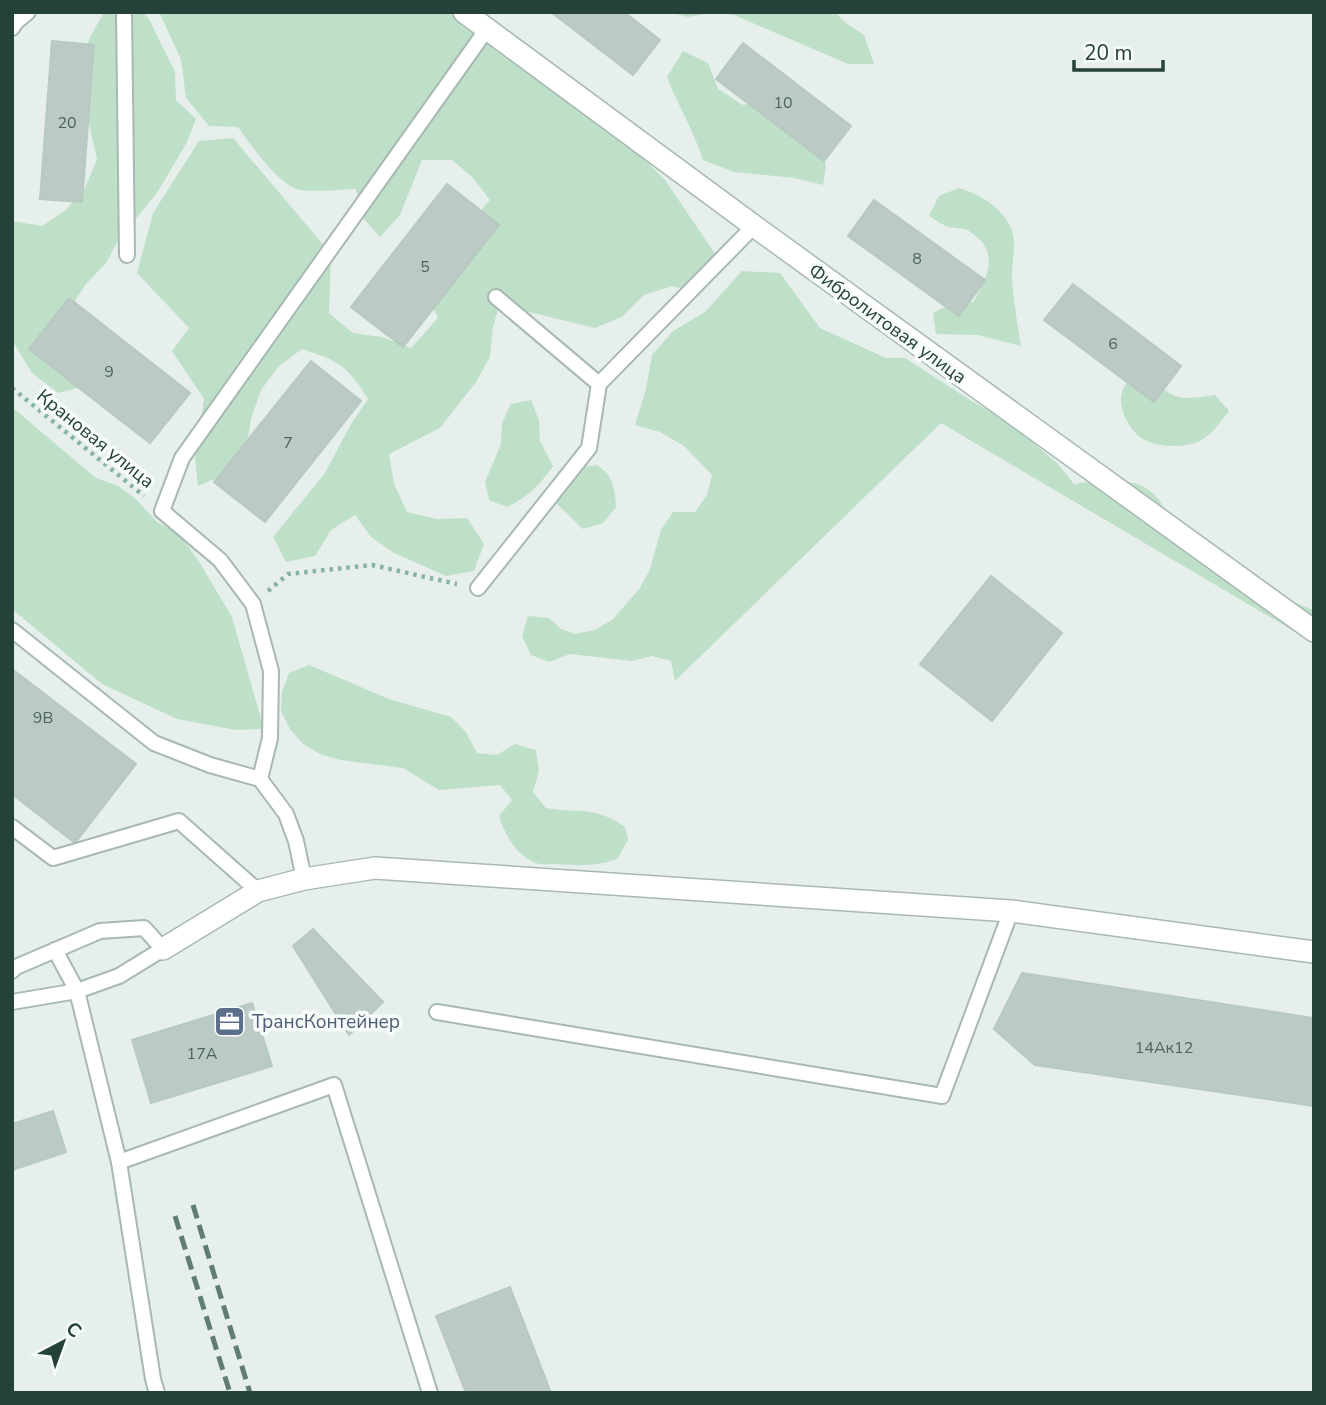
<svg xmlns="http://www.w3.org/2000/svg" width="1326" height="1405" viewBox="0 0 1326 1405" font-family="'Nunito Sans',sans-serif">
<rect width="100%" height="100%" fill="#e6efeb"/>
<!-- green -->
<g fill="#bfe0c8">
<polygon points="107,12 142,12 149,19 175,72 176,100 196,119 186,144 157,193 119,239 106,263 86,284 70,308 86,386 58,393 32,373 12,340 12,221 42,226 66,210 85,188 97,159 83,97 81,68 89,39 103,14"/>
<path d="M159,12H471L642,157L665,180L718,258L700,293L672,286L644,295L622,317L595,328L525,311L500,302L493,327L490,357L476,382L440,428L389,454L394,484L407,512L437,519L467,518L484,544L474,571L446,576L394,553L371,537L355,515L331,530L315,556L286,562L273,537L325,473L351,424L368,399C347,365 339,361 302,349L279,366L261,390L251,419L246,450L226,474L198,486L195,457L204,399L172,351L189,328L137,273L153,213L199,141L233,138L331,254L329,313L353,333L382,337L411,348L438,318L426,292L471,221L490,200L473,178L452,160H422L400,215L380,237L361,216L356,189C338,190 318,192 300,190C280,187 249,143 238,127L209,126L186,98L181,59Z"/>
<polygon points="668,12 835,12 846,23 864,35 874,64 848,64 734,15 710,13 688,17"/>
<path d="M683,51L708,63L718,89L743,105L770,101L819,140L826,166L823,185L794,178L734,172L703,160C694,131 678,106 667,77Z"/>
<path d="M959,188C983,195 1013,214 1014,242C1015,254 1011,267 1012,280C1014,302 1017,324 1021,346L978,335L936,334L933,313L953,303L973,302C988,276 1001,251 969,231C963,227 955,229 948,227C942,225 935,219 929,216L939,196Z"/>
<path d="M742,271L780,273L820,328L886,358H905L970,400L1008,421L1058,464L1074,484C1105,481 1138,473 1160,501C1164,507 1165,517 1167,523L1246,568L1281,597L1314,610V643L941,423L675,681L671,661L652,656L632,661L570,654L549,662L531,655L522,636L528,616L549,618L561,629L575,634L595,630L613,619L640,588L650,569L661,530L673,512H695L707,495L712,475L684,446L660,432L635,425L646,389L652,355L673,331L705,312Z"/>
<path d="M1145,374C1177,400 1174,401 1215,395L1229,411C1221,421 1211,436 1198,442C1182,448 1154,448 1140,437C1118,418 1110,380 1145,374Z"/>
<path d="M531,400L539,420L540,441L553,466C540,485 528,497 507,507L489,500L485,482L501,444L502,423L511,404Z"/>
<polygon points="12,407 96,478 118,486 135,498 157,522 179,534 198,560 232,617 264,729 236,730 177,719 102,684 12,609"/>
<path d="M597,465C613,475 615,489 616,507L603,523L583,529L554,501L577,468Z"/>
<path d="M309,665L389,699L451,717L466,732L477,753L497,755L515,744L536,750L539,771L533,792L546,808C581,814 593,805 625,827L628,840L617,859C596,866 579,866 557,864C551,864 541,865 535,863C516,855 505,835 499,816L512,800L500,785L439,790L403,768L340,760L320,754L303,744L290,729L281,711L282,692L289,673Z"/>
</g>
<!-- building -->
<g fill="#bbcac4" stroke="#b8c9c2" stroke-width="2">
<polygon points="551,12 624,12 660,40 633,75"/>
<polygon points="52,41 94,45 82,202 40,199"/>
<polygon points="743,43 851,126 824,161 716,79"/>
<polygon points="447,184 499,225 403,347 351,307"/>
<polygon points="874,200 985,280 959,316 848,236"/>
<polygon points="1073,284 1181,366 1154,402 1044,320"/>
<polygon points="69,298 190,393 150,443 29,349"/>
<polygon points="311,361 361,401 265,522 214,482"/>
<polygon points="991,576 1062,633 992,721 920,664"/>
<polygon points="12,669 136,764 75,843 12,794"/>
<polygon points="313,929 383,1002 349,1035 293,946"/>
<polygon points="1022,973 1314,1018 1314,1106 1035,1065 994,1029"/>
<polygon points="252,1003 272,1066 151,1103 132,1040"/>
<polygon points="53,1111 66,1152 12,1170 12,1124"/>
<polygon points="510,1287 551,1393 466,1393 436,1316"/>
</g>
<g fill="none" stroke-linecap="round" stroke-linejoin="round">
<defs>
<g id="lane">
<polyline points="124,12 127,255"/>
<polyline points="12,28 16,22 28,12"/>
<polyline points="496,297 599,384 754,226"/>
<polyline points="478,588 589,448 599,384"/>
<polyline points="12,630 154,743 210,765 260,779 286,814 296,841 304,879"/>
<polyline points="260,779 270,738 271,671 253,604 220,560 162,511 182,458 487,29"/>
<polyline points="12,827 53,858 179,821 258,891"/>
<polyline points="55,950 77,991 119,1162 334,1085 430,1393"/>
<polyline points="12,971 16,967 100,931 144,928 163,949 119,976 77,991 12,1002"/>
<polyline points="437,1012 942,1096 1011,911"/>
<polyline points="119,1162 153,1379 157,1393"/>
</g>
<g id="street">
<polyline points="464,12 754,226 1314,631"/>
<polyline points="163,949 258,891 304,879 375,868 1011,911 1314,952"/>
</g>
</defs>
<!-- lane casing -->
<use href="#lane" stroke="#a8b8b2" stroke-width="18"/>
<!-- street casing -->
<use href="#street" stroke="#a8b8b2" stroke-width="24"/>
<!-- path -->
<g stroke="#86b3a5" stroke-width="4.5" stroke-dasharray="3.5 5" stroke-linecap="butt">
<polyline points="12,388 144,496"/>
<polyline points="268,591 288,574 372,565 457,584"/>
</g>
<!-- lane -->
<use href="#lane" stroke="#fff" stroke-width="14"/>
<!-- street -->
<use href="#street" stroke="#fff" stroke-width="21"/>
<!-- rail -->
<g stroke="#5f7d75" stroke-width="5" stroke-dasharray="14 7" stroke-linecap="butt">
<polyline points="193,1205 250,1393"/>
<polyline points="175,1216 230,1393"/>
</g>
</g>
<!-- icons -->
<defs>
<symbol id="office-square" viewBox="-11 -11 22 22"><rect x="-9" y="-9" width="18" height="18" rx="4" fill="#5c6f8a" stroke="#f7fbf9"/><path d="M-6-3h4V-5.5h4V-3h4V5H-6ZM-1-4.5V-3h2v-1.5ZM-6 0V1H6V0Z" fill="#fff"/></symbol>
</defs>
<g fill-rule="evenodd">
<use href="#office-square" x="212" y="1004" width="35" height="35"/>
</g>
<g text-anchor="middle" stroke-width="7" stroke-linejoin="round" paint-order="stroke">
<!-- number labels -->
<g font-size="16" fill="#4a645c">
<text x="783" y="108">10</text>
<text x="67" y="128">20</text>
<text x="917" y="264">8</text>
<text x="425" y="272">5</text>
<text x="1113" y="349">6</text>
<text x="109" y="377">9</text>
<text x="288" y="448">7</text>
<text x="43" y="723">9В</text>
<text x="1164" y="1053">14Ак12</text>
<text x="202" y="1059">17А</text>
</g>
<!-- street labels -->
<g font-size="19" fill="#24423a" stroke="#f7fbf9">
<text transform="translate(888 323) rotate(36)" y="7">Фибролитовая улица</text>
<text transform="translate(96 438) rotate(39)" y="7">Крановая улица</text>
</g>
<!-- service labels -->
<g font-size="19" fill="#4e5e75" stroke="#f7fbf9" text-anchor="start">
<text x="252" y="1028">ТрансКонтейнер</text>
</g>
</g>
<!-- border -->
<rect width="1326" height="1405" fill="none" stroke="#24423a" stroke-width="28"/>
<!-- north arrow -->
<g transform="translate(63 1342) rotate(41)" stroke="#f7fbf9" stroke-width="5" paint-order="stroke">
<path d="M0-5L12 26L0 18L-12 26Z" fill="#24423a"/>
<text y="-10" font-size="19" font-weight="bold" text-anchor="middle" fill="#24423a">С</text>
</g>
<!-- scale -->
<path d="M1074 60v10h89v-10" fill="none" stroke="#24423a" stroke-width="3.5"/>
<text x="1084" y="60" font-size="21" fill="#24423a" stroke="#f7fbf9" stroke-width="5" paint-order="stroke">20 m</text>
</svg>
